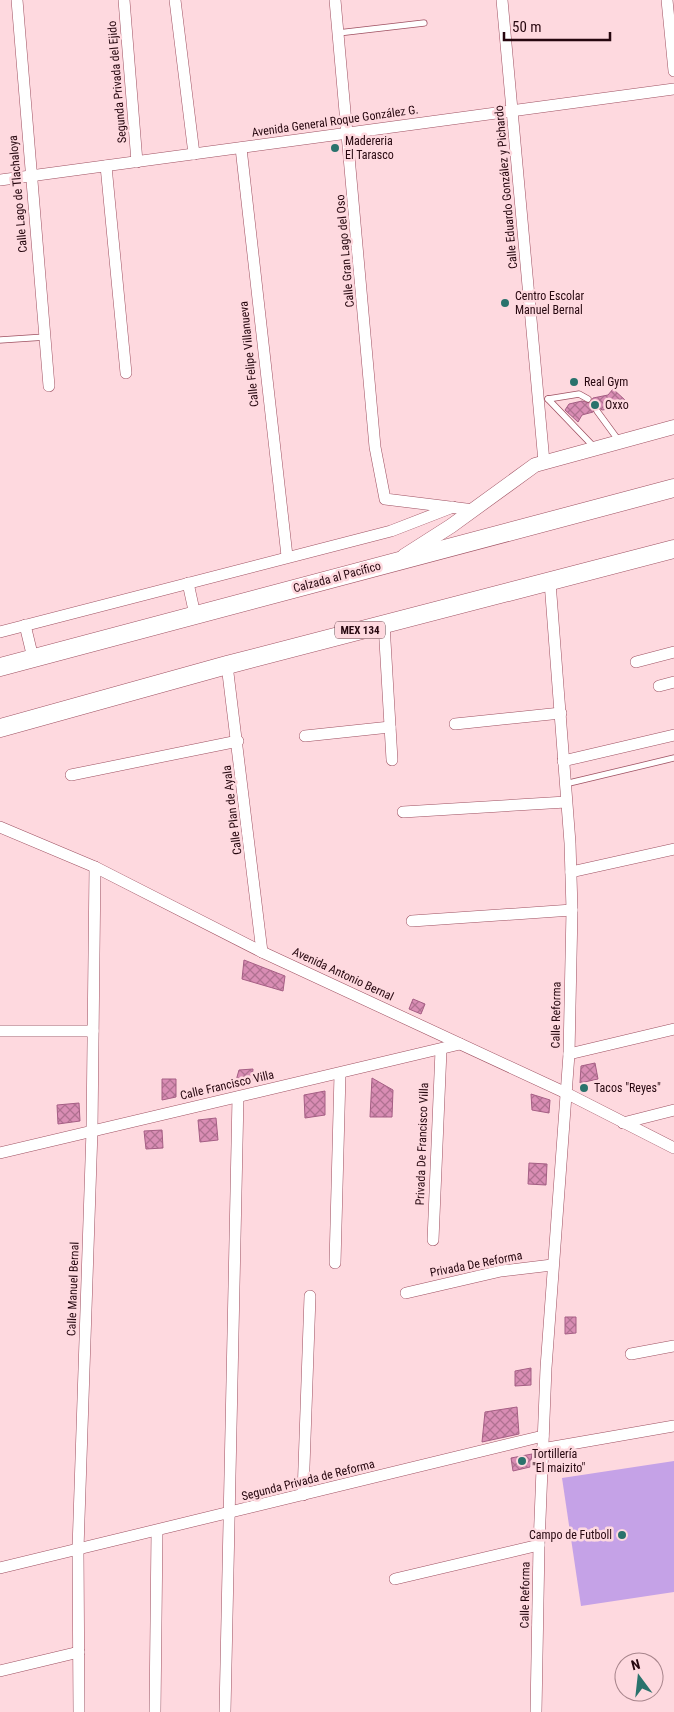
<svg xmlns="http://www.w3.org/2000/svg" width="674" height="1712" viewBox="0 0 674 1712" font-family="'Roboto Condensed',sans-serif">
<defs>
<pattern id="building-cross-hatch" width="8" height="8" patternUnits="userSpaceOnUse" patternTransform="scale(1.25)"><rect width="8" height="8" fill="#d98db4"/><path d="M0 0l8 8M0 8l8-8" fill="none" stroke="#b07191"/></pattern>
</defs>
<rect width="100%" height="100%" fill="#fed9df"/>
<!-- grass -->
<polygon fill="#c5a2e7" points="674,1461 674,1592 581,1606 562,1478"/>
<!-- building -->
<g fill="url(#building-cross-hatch)" stroke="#a55e84">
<polygon points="613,389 625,400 621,407 602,410 596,406 593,412 582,415 578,422 565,410 569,404 582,401 590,403 593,398 608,395"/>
<polygon points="244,960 285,976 283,991 242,979"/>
<polygon points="413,999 425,1004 421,1014 409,1009"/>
<polygon points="595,1063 598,1079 580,1083 581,1066"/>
<polygon points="253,1069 252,1081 235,1084 239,1070"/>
<polygon points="372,1078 393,1090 392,1117 370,1117"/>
<polygon points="162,1079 176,1079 176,1097 162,1100"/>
<polygon points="325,1091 325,1115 305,1118 304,1095"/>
<polygon points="531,1094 550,1100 549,1113 532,1110"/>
<polygon points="79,1103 80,1121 58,1124 57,1105"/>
<polygon points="216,1118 218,1140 200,1142 198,1120"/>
<polygon points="162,1130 163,1148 146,1149 144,1131"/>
<polygon points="529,1163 547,1164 546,1185 528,1184"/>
<polygon points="565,1317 576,1317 576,1333 565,1334"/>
<polygon points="531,1368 531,1385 515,1386 515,1371"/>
<polygon points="517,1407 519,1434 482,1442 485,1412"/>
<polygon points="532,1454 530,1467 513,1471 511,1458"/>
</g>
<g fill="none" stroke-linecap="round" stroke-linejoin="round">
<defs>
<g id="service">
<polyline points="338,33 424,23"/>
<polyline points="0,340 45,337"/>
<polyline points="548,399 595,448"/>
<polyline points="548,399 579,394 588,399"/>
<polyline points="597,411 619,441"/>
<polyline points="565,784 674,758"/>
</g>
<g id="minor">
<polyline points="17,0 49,386"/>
<polyline points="124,0 137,162"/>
<polyline points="175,0 194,154"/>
<polyline points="335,0 375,447 385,499 474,510"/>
<polyline points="502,0 544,462"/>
<polyline points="667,0 674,71"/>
<polyline points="241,148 287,556"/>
<polyline points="106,166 126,373"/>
<polyline points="0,180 674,89"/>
<polyline points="188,583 195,615"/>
<polyline points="384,624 392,760"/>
<polyline points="25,625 33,658"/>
<polyline points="0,632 391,531 453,507"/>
<polyline points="636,662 674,652"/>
<polyline points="227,665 262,952"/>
<polyline points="659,686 674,682"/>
<polyline points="455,724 561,713"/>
<polyline points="305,736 390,727"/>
<polyline points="563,761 674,735"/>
<polyline points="71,775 238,741"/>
<polyline points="403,812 566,802"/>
<polyline points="0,827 95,867 262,952 566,1093 674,1148"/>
<polyline points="571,872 674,849"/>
<polyline points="412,921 572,910"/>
<polyline points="0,1031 93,1031"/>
<polyline points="569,1054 674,1029"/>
<polyline points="623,1123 674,1110"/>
<polyline points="0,1153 460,1044"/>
<polyline points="433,1240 441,1050"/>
<polyline points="335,1263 340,1074"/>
<polyline points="406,1293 501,1271 552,1265"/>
<polyline points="631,1354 674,1346"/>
<polyline points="542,1449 674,1426"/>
<polyline points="303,1495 310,1296"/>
<polyline points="0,1568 543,1436"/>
<polyline points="395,1579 539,1545"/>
<polyline points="0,1671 79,1652"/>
<polyline points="79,1712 78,1549 92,1130 95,867"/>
<polyline points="155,1712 157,1532"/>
<polyline points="225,1712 238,1097"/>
<polyline points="536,1712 539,1545 546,1368 569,1054 572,910 570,843 550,582"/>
</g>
<polyline id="tertiary" points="404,556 451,526 535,465 674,427"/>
<g id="primary">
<polyline points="0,667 674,488"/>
<polyline points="0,728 227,665 674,549"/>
</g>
</defs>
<!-- service casing -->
<use href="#service" stroke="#9e5061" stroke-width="7"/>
<!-- minor casing -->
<use href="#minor" stroke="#9e5061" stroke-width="12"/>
<!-- tertiary casing -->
<use href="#tertiary" stroke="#9e5061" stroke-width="15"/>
<!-- primary casing -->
<use href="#primary" stroke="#9e5061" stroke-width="19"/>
<!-- service -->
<use href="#service" stroke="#fff" stroke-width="5.5"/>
<!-- minor -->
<use href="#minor" stroke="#fff" stroke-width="11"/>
<!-- tertiary -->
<use href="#tertiary" stroke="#fff" stroke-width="14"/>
<!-- primary -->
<use href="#primary" stroke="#fff" stroke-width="18"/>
</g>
<!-- markers -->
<g fill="#2a726c" stroke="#fed9df" stroke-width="2">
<circle cx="335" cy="148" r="5"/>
<circle cx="505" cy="303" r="5"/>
<circle cx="574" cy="382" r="5"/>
<circle cx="595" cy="405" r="5"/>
<circle cx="584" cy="1088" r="5"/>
<circle cx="522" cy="1461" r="5"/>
<circle cx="622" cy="1535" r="5"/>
</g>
<g text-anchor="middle" stroke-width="5" stroke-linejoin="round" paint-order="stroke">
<!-- shield labels -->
<rect fill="#fed9df" stroke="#67464d" stroke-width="1" x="335" y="621.5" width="50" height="17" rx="4"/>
<g font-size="11" font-weight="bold" fill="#26070f">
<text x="360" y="634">MEX 134</text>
</g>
<!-- street labels -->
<g font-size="12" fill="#26070f" stroke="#fed9df">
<text transform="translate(117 82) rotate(-95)" y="4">Segunda Privada del Ejido</text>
<text transform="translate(335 121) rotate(-8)" y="4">Avenida General Roque González G.</text>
<text transform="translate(506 187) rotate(-95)" y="4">Calle Eduardo González y Pichardo</text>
<text transform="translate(18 194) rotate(-95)" y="4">Calle Lago de Tlachaloya</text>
<text transform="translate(345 251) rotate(-95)" y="4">Calle Gran Lago del Oso</text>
<text transform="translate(249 354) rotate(-96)" y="4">Calle Felipe Villanueva</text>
<text transform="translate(337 577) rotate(-15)" y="4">Calzada al Pacífico</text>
<text transform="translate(232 810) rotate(-97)" y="4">Calle Plan de Ayala</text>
<text transform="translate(343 974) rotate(25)" y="4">Avenida Antonio Bernal</text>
<text transform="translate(556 1015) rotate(-89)" y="4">Calle Reforma</text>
<text transform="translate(227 1085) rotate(-13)" y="4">Calle Francisco Villa</text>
<text transform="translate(422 1144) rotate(-88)" y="4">Privada De Francisco Villa</text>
<text transform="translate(476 1264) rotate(-11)" y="4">Privada De Reforma</text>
<text transform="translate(73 1289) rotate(-88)" y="4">Calle Manuel Bernal</text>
<text transform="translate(308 1480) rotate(-14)" y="4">Segunda Privada de Reforma</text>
<text transform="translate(525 1595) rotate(-89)" y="4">Calle Reforma</text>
</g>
<!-- poi labels -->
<g font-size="12" fill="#26070f" stroke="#fed9df" text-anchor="start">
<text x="345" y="145">Madereria<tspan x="345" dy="14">El Tarasco</tspan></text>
<text x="515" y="300">Centro Escolar<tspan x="515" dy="14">Manuel Bernal</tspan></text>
<text x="584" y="386">Real Gym</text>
<text x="605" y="409">Oxxo</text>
<text x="594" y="1092">Tacos "Reyes"</text>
<text x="532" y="1458">Tortillería<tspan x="532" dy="14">"El maizito"</tspan></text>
<text x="612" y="1539" text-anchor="end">Campo de Futboll</text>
</g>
</g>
<!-- north arrow -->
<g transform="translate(639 1677) rotate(345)"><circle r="24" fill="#fed9df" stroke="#a8858c"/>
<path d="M0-4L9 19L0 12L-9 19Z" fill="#2a726c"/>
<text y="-8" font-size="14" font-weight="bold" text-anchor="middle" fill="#26070f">N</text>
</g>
<!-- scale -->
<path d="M504 32v8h106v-8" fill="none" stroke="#26070f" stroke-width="2.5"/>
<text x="512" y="32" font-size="15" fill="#26070f" stroke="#fed9df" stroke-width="4" paint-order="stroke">50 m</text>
</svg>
